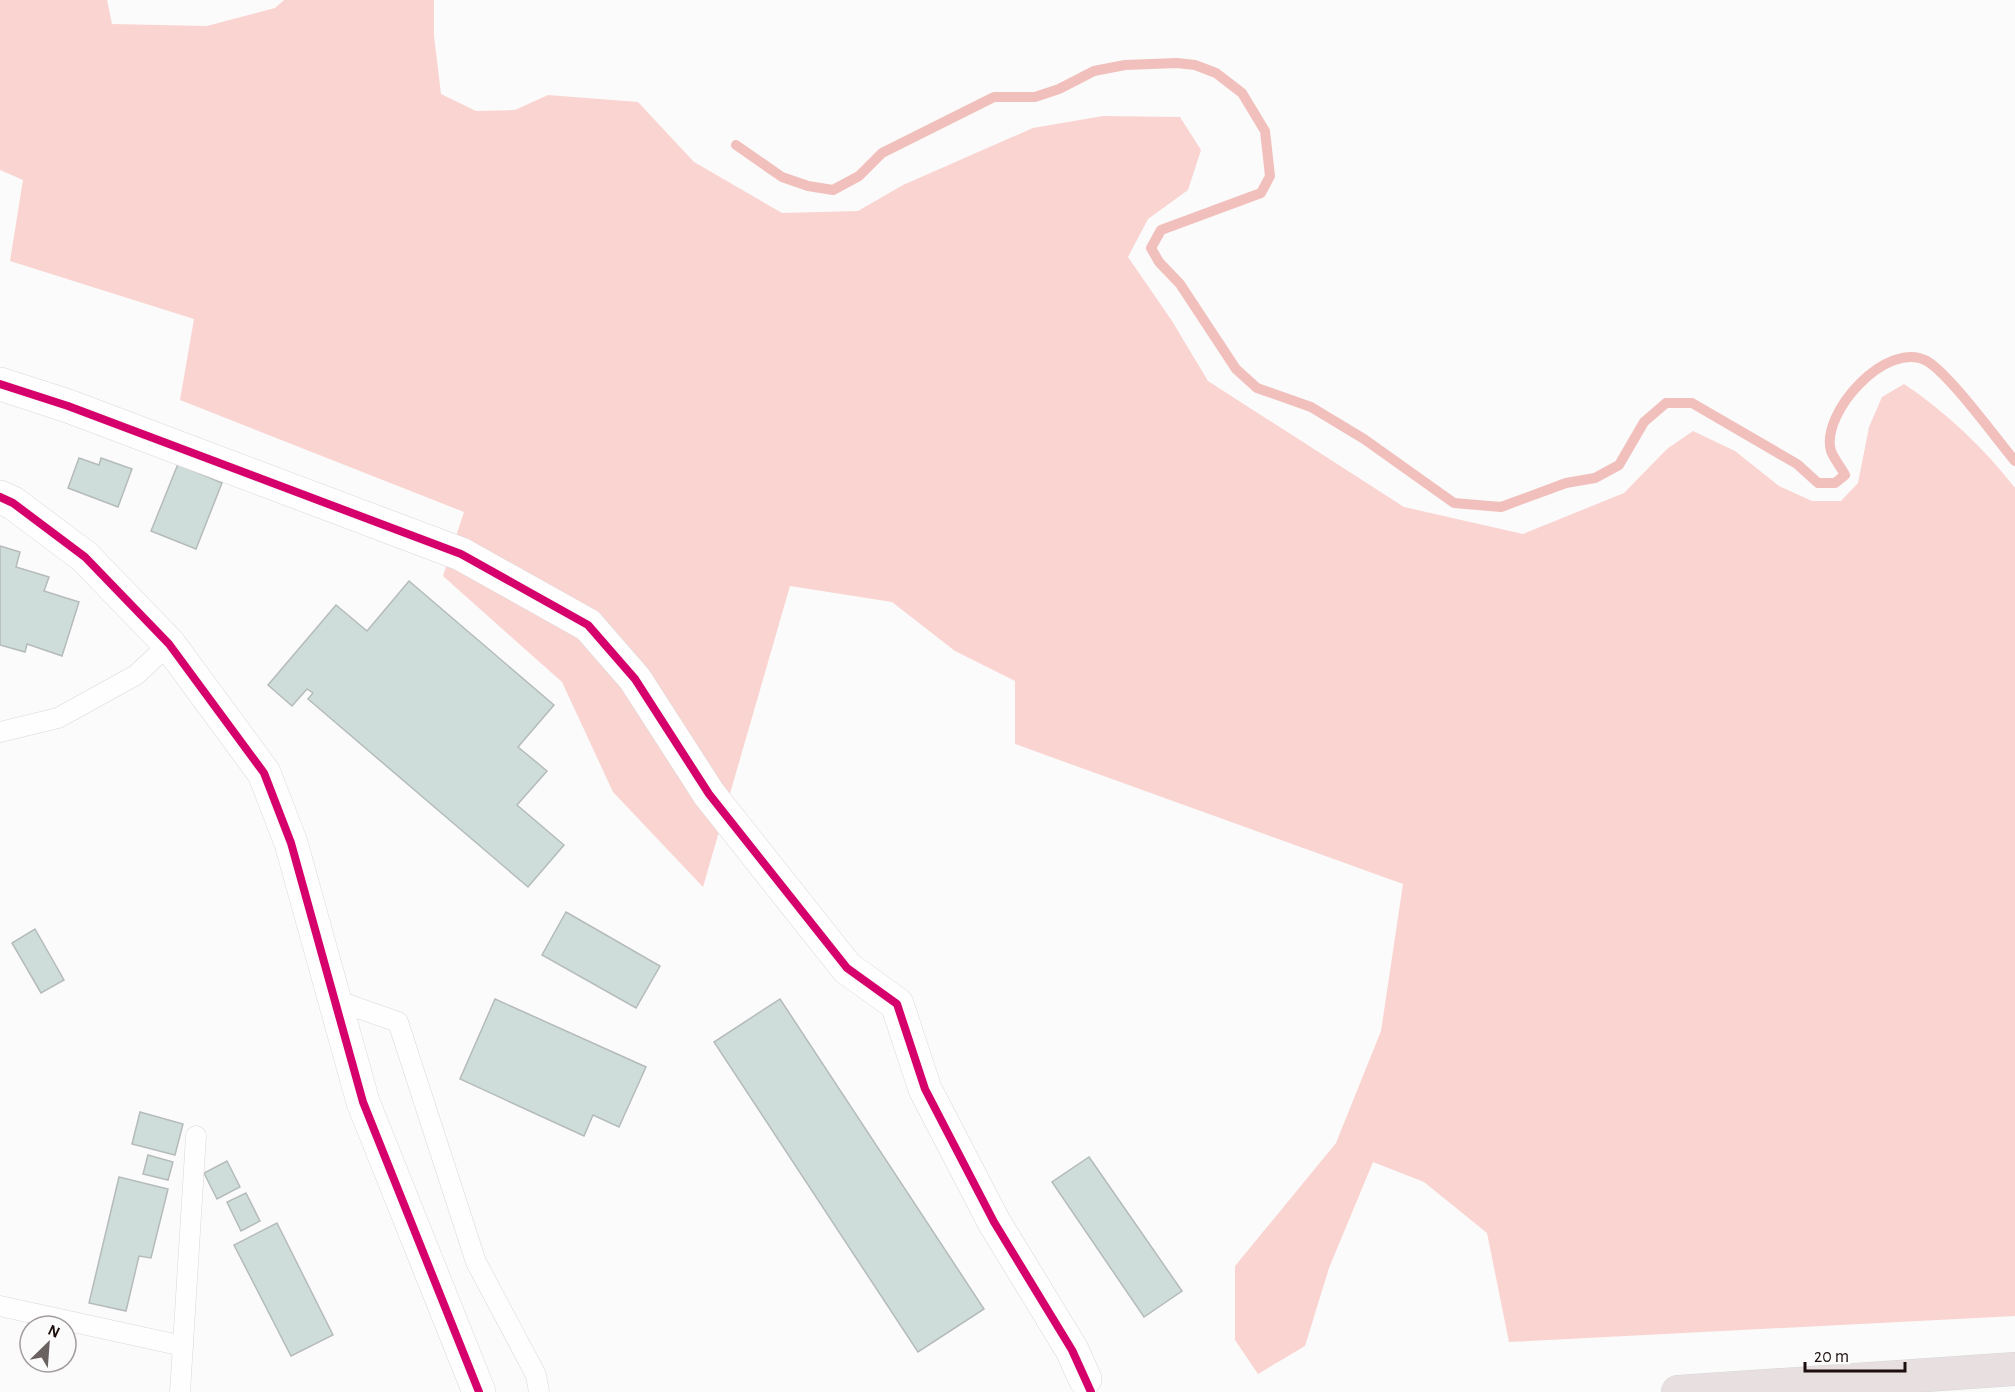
<svg xmlns="http://www.w3.org/2000/svg" width="2015" height="1392" viewBox="0 0 2015 1392" font-family="'Alegreya Sans',sans-serif">
<rect width="100%" height="100%" fill="#fbfbfb"/>
<!-- forest -->
<path fill="#fad4d1" d="M0,0H107L112,24L207,26L275,8L284,0H434V36L441,94L476,111L515,110L548,95L638,102L694,162L782,213L858,211L903,185L1033,128L1103,116L1180,117L1201,150L1188,190L1148,219L1128,257L1172,321L1208,381L1404,507L1523,534L1624,493L1667,449L1693,431L1735,451L1779,486L1812,501H1841L1858,483L1869,427L1882,397L1904,384C1946,412 1984,448 2015,488V1316L1509,1342L1487,1233L1424,1182L1373,1162L1329,1268L1305,1346L1258,1374L1235,1340V1266L1336,1143L1381,1031L1403,884L1015,744V681L955,651L892,602L790,586L703,887L613,792L562,682L443,576L464,512L180,400L194,319L10,261L23,180L0,170Z"/>
<g fill="none" stroke-linecap="round" stroke-linejoin="round">
<!-- stream -->
<path stroke="#f1c0bd" stroke-width="10" d="M736,145L782,177L808,186L833,190L859,176L882,153L994,97H1035L1059,89L1094,71L1125,65L1177,63L1195,65L1216,73L1242,93L1265,131L1270,176L1261,193L1161,230L1151,248L1159,262L1180,284L1236,369L1257,388L1311,407L1364,439L1454,503L1501,507L1566,483L1595,478L1619,465L1644,422L1666,403H1692L1797,464L1818,483H1835L1845,475C1841,467 1834,459 1831,451C1820,413 1887,339 1927,361C1950,375 1995,437 2015,461"/>
</g>
<!-- building -->
<g fill="#ceddd9" stroke="#b5bbba" stroke-width="1.5">
<polygon points="79,458 99,465 101,458 132,469 118,507 68,488"/>
<polygon points="178,464 222,483 196,549 151,531"/>
<polygon points="0,546 20,552 16,567 49,577 44,591 79,602 62,656 27,644 25,652 0,645"/>
<polygon points="409,581 554,705 518,747 547,771 517,805 564,845 528,887 308,699 313,693 307,689 292,706 268,685 336,605 367,631"/>
<polygon points="566,912 660,966 636,1008 542,955"/>
<polygon points="35,929 64,980 41,993 12,943"/>
<polygon points="495,999 646,1067 619,1127 593,1115 584,1136 460,1079"/>
<polygon points="780,999 984,1309 918,1352 714,1042"/>
<polygon points="140,1112 183,1124 175,1155 132,1144"/>
<polygon points="148,1155 173,1162 168,1180 143,1174"/>
<polygon points="1089,1157 1182,1291 1144,1317 1052,1182"/>
<polygon points="227,1161 240,1187 217,1199 204,1173"/>
<polygon points="119,1177 168,1189 151,1258 139,1256 126,1311 89,1303"/>
<polygon points="246,1193 260,1221 241,1231 227,1202"/>
<polygon points="277,1223 333,1335 291,1356 234,1245"/>
</g>
<g fill="none" stroke-linecap="round" stroke-linejoin="round">
<defs>
<g id="service">
<polyline points="0,732 58,718 136,675 169,644"/>
<polyline points="335,1000 398,1022 476,1262 536,1375 539,1392"/>
<polyline points="0,1306 183,1346"/>
<polyline points="180,1392 196,1136"/>
</g>
<g id="minor">
<polyline points="0,384 68,406 461,554 588,625 635,679 709,794 847,968 897,1004 925,1089 994,1222 1072,1350 1085,1379"/>
<polyline points="0,497 13,503 85,557 169,644 264,773 291,843 363,1102 479,1392"/>
</g>
<polyline id="trunk" points="1678,1392 2015,1369"/>
</defs>
<!-- service casing -->
<use href="#service" stroke="#ded7d6" stroke-width="21"/>
<!-- minor casing -->
<use href="#minor" stroke="#ded7d6" stroke-width="34"/>
<!-- trunk casing -->
<use href="#trunk" stroke="#d9d7d7" stroke-width="34"/>
<!-- service -->
<use href="#service" stroke="#fefefe" stroke-width="20"/>
<!-- minor -->
<use href="#minor" stroke="#fefefe" stroke-width="33"/>
<!-- trunk -->
<use href="#trunk" stroke="#e8e0e0" stroke-width="33"/>
<defs>
<g id="cycleway">
<polyline points="0,384 68,406 461,554 588,625 635,679 709,794 847,968 897,1004 925,1089 994,1222 1072,1350 1091,1392"/>
<polyline points="0,497 13,503 85,557 169,644 264,773 291,843 363,1102 479,1392"/>
</g>
</defs>
<!-- cycleway casing -->
<use href="#cycleway" stroke="#fbfbfb" stroke-width="11"/>
<!-- cycleway -->
<use href="#cycleway" stroke="#d6006c" stroke-width="8"/>
</g>
<!-- north arrow -->
<g transform="translate(48 1344) rotate(25)"><circle r="28" fill="#fbfbfb" stroke="#a29d9c" stroke-width="1.5"/>
<path d="M0-4.5L10 22L0 15L-10 22Z" fill="#6a6261"/>
<text y="-9" font-size="16" font-weight="bold" text-anchor="middle" fill="#1c0f0e">N</text>
</g>
<!-- scale -->
<path d="M1805 1362v9h100v-9" fill="none" stroke="#1c0f0e" stroke-width="3"/>
<text x="1814" y="1362" font-size="18" fill="#1c0f0e" stroke="#fbfbfb" stroke-width="4.5" paint-order="stroke">20 m</text>
</svg>
